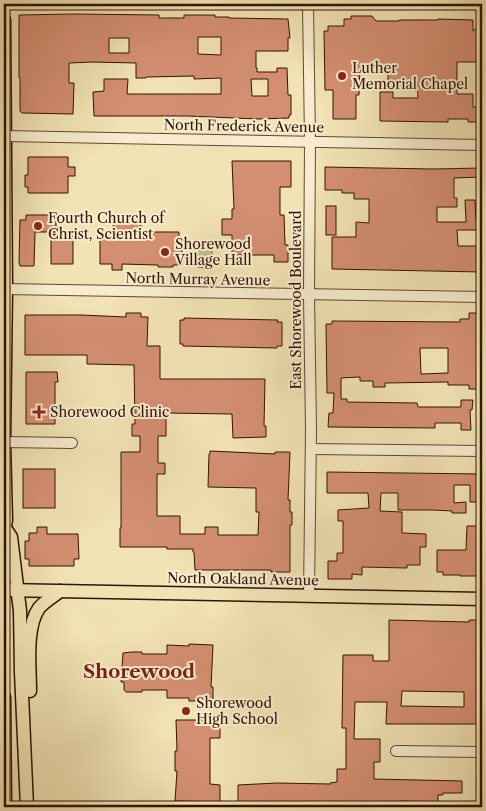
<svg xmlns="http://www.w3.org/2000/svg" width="486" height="811" viewBox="0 0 486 811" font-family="'Libre Caslon Text',serif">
<rect width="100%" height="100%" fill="#f2e3b4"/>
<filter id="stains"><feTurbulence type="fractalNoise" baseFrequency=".004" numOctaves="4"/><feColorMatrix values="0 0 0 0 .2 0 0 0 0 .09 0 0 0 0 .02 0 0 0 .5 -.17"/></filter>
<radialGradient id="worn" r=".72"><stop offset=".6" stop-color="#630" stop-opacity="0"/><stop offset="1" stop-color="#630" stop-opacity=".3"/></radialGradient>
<!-- green -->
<polygon fill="#c2c188" stroke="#7a6a47" points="201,243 206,243 212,250 212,261 205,268 198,267 194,257 196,247"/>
<!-- building -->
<g fill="#d48f72" stroke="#321306" fill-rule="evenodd">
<path d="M74,14L159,15V18H184V15H215V17H229V18L288,19L290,38H288V51H256V68H257V72H277V68H287L288,95H291V115H289V118L259,119L187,116H94L93,92L104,91V79H128L127,94H221V78L194,79V76L146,77V78H136V63L92,62L69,63V83H74L73,114L22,113L20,111V78H19V15ZM198,37H221V55L198,54ZM109,38H129V53H109ZM251,79H268V96H252Z"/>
<polygon points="351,16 372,16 376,21 399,21 399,20 438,20 438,19 473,20 473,31 482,23 482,46 477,46 477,62 457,62 457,94 473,94 473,107 482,107 482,122 468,122 468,119 448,119 448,122 380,121 380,92 393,92 393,98 418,98 417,81 388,80 388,68 383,67 360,67 359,95 356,95 356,119 333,119 333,90 325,90 324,31 328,31 328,26 344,26 344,19 351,19"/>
<polygon points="28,157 68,157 68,167 75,167 75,176 68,176 68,193 28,193 28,187 25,187 25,175 28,175"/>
<polygon points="232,161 291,161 291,187 280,187 280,215 284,215 285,245 288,245 288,262 274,262 274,255 232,255 232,235 222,235 222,219 232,219 232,209 234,209"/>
<polygon points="325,167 433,169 482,168 482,177 454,178 454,198 457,198 457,207 437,207 437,222 466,222 465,200 475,200 476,221 479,221 479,230 457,230 458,246 482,246 482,272 332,269 332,237 356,237 356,222 369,223 369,199 354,199 354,193 342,193 342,190 325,190"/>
<rect x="326" y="206" width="10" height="29"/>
<polygon points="26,215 56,215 56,232 35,232 34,266 20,266 19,262 20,220 26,220"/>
<polygon points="113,217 141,217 141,232 179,232 179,238 182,238 182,265 173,265 173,267 158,267 158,265 122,264 122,270 112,270 112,264 100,264 100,231 113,231"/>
<polygon points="51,234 73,236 73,264 51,264"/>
<polygon points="126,313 141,313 141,317 148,317 147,346 160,346 160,379 265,379 264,426 266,426 266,437 233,438 232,414 166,413 166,436 158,436 158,463 165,463 165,474 157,474 157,516 180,516 180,534 205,534 205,527 218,527 218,535 258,535 259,512 256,512 256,488 208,487 209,454 210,454 210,451 275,454 275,452 290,452 288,500 290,500 290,512 292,512 292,525 290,525 290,572 271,572 271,570 195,570 194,552 193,552 193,549 167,549 167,547 120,547 120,528 121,528 121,452 140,452 140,436 132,436 132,424 135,424 134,365 87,364 87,355 25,355 25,315 81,315 126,317"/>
<path d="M469,313H477L478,389H469V385H448V382L385,383V387H373V381H360V377L341,378V399H347V402L417,403L418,407H461V400H473L472,410H470L471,430H461V423H435V428L328,427L329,413H333L334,393H327L326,324H332V321L460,322V319H469ZM420,348H448V373L421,374Z"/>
<polygon points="184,318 278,320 277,322 282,322 282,346 277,346 277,348 183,346 183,344 180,344 180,320 184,320"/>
<polygon points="26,372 57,372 58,382 55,382 55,424 26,424"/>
<rect x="23" y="469" width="32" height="39"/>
<polygon points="327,472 482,474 482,502 470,502 470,485 454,485 454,503 466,502 466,513 452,513 452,511 433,510 398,510 398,493 381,493 380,511 402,512 402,533 426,534 426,547 420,547 420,565 407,565 407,568 362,567 362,575 352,574 352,579 328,579 328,561 337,561 337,553 343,553 343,521 338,521 338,510 369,508 368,493 327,493"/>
<polygon points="467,526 478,526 479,552 482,552 482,576 460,576 460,575 443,575 443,572 437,572 437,550 466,550"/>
<polygon points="37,527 47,527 47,534 78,534 79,559 74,559 74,566 29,566 29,559 25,559 25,541 29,541 29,533 37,533"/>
<path d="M389,620L469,622V620H482V692H480V714H482V724H386L387,702H355L354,739H380V762H374V779L462,781V793H443V795H438V804H428V802L401,801V804H383V807H238V785L277,783L331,784L330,783L337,782V769H346V728H342L343,655H373V661H389ZM402,691L464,692V707L401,706Z"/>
<polygon points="189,644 213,645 211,687 213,687 213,699 198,699 198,701 189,701 189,698 167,698 167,690 142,690 142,692 126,692 124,690 124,682 121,682 123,653 132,652 142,652 142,654 167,654 167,645 189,646"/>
<polygon points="176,720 220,720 220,738 210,738 210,784 220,785 220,802 175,801 177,771 175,771 175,751 177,751"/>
</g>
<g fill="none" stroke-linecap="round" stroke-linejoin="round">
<defs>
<g id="minor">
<polyline points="308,4 310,141 309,295 311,429 309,596"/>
<polyline points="5,136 482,145"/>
<polyline points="4,289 482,297"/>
<polyline points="4,442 72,443"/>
<polyline points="311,449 482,451"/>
<polyline points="396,751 482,752"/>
</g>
<g id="major">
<polyline points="4,20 6,289 4,442 6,520 4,532"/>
<polyline points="5,528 11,537 20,611 21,672 27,807"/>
<polyline points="4,590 482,599"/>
<path d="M30,691C30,668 25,628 39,608C44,602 54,596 60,591"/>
<polyline points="4,697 5,807"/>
</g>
</defs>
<!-- minor casing -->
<use href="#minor" stroke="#624732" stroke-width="12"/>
<!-- major casing -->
<use href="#major" stroke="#321306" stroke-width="15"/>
<!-- minor -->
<use href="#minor" stroke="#f7edce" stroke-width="10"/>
<!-- major -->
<use href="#major" stroke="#f2e3b4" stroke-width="12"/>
</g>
<!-- markers -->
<g fill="#8f2418" stroke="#f7edce" stroke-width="2">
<circle cx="342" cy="76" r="5"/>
<circle cx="38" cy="226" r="5"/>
<circle cx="165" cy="252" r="5"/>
<path d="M36.5 404.5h5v5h5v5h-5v5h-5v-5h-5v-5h5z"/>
<circle cx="186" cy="711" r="5"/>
</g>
<g text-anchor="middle" stroke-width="4" stroke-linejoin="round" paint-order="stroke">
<!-- poi labels -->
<g font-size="14" fill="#321306" stroke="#f7edce" text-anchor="start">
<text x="352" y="73">Luther<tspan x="352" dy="16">Memorial Chapel</tspan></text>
<text x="48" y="223">Fourth Church of<tspan x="48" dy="16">Christ, Scientist</tspan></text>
<text x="175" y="249">Shorewood<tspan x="175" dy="16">Village Hall</tspan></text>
<text x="50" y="417">Shorewood Clinic</text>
<text x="196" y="708">Shorewood<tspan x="196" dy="16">High School</tspan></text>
</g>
<!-- street labels -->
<g font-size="14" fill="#321306" stroke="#f7edce">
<text transform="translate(244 126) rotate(1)" y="5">North Frederick Avenue</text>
<text transform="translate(198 279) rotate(1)" y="5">North Murray Avenue</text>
<text transform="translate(296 300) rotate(-90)" y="5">East Shorewood Boulevard</text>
<text transform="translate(243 579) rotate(1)" y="5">North Oakland Avenue</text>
</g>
<!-- district labels -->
<g font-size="19" font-weight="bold" fill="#7a1f14" stroke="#f7edce">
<text x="139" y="678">Shorewood</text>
</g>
</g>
<!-- margin -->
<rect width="486" height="811" fill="none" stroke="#f2e3b4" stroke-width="20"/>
<rect x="5" y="5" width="476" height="801" fill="none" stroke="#321306" stroke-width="2.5"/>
<rect x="10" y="10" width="466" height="791" fill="none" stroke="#321306"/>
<rect width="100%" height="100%" filter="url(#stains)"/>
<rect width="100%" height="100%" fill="url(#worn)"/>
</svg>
